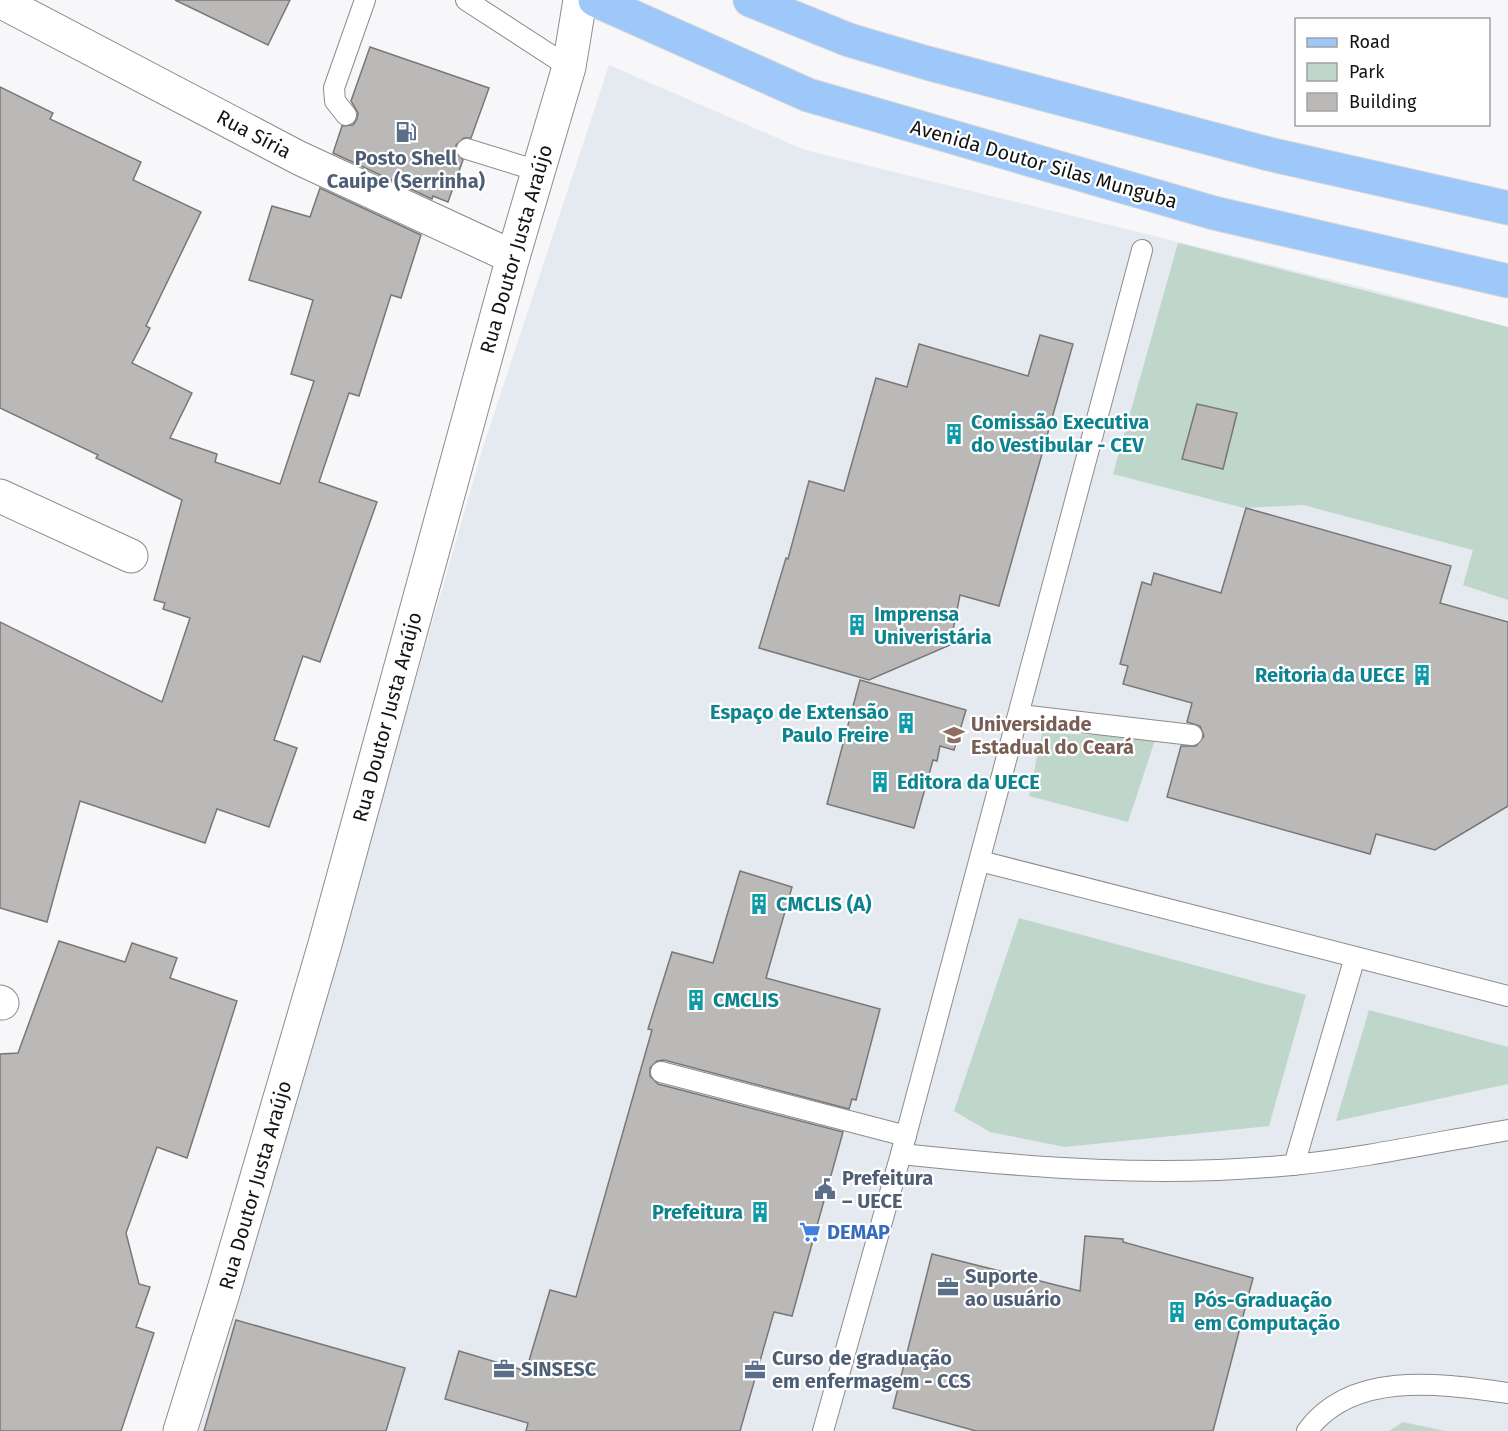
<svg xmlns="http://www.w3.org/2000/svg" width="1508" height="1431" viewBox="0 0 1508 1431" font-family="'Fira Sans',sans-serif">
<rect width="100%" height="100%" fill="#f7f7f9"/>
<!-- built -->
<polygon fill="#e5e9f0" points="609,65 805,150 1373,290 1508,327 1508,1431 199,1431 483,447"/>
<!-- green -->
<g fill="#bed7ca">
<polygon points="1178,243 1508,327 1508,600 1463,585 1473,550 1303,505 1244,508 1113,474"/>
<polygon points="1042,733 1156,737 1128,822 1029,796"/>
<polygon points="1019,918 1306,995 1269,1126 1065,1147 990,1132 954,1111"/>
<polygon points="1369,1010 1508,1047 1508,1084 1336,1121"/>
<polygon points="1403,1422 1445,1431 1389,1431"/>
</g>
<!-- building -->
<g fill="#bab9b8" stroke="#797877" stroke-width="1.5">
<polygon points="175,0 290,0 268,45"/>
<polygon points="370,47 489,88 471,138 464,138 456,145 456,152 463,160 448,202 433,196 432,199 333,153 342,126 353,125 357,119 358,113 351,101"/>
<polygon points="0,87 53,113 50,119 141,162 133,180 201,212 146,326 150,328 132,363 192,393 170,438 217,454 215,462 280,484 314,381 291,374 313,300 249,280 272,206 310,217 320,188 421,235 401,298 391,295 359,396 349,393 319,482 377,502 320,662 303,656 274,740 297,748 269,827 217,809 205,843 80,801 47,922 0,908 0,622 162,702 190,618 163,609 165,603 154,600 182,500 96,458 98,455 0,408"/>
<polygon points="1040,335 1073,344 999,606 960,595 950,645 869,680 759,648 786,558 788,559 809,481 844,491 876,378 907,387 919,344 1028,376"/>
<polygon points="1197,404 1237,413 1223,469 1182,459"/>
<polygon points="1246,508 1451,566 1440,603 1508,622 1508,806 1435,850 1376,834 1370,854 1167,797 1181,746 1196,746 1204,736 1200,726 1187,722 1192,703 1123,684 1128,666 1120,664 1142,582 1151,585 1154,573 1221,593"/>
<polygon points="860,680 966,710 954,750 940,746 937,761 933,760 914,828 827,804"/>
<polygon points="740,871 792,887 766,978 880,1009 856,1100 852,1099 849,1109 664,1060 657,1061 650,1068 650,1076 658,1084 843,1132 792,1316 774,1312 740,1431 526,1431 528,1423 445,1399 459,1351 526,1371 550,1290 576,1297 652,1030 648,1029 672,952 713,963"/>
<polygon points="59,941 125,962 132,943 177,958 170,978 237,1001 187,1158 157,1147 126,1233 139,1284 150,1287 136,1327 154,1333 121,1431 0,1431 0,1054 18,1053"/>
<polygon points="1085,1236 1123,1239 1123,1242 1253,1278 1213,1431 976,1431 893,1408 932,1254 1080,1291"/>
<polygon points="236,1320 405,1368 386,1431 204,1431"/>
</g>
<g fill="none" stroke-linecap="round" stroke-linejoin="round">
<defs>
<g id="lane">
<polyline points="466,0 569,67"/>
<polyline points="346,115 335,101 334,88 365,0"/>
<polyline points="467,149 538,171"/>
<polyline points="1020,715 1192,735"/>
<polyline points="980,861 1508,996"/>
<polyline points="661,1072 906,1136"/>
<path d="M901,1154C1034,1168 1159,1178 1292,1165C1364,1158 1437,1142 1508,1130"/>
<polyline points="1294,1165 1355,957"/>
<polyline points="823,1431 901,1154 1142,250"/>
<path d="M1307,1431C1352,1369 1443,1384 1508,1393"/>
</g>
<g id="street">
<polyline points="0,1 299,158 513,257"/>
<polyline points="0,496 131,556"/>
<polyline points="0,1002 2,1003"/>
<polyline points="180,1431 223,1293 325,944 513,257 569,67 580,0"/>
</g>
<g id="primary">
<polyline points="595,0 808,95 1214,213 1508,281"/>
<polyline points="750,0 849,40 927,63 1269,154 1508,208"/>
</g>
</defs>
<!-- lane casing -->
<use href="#lane" stroke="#8c8c8d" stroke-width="22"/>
<!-- street casing -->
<use href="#street" stroke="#8c8c8d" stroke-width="35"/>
<!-- primary casing -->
<use href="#primary" stroke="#d5d5d5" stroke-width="35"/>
<!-- lane -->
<use href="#lane" stroke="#fff" stroke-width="20"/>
<!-- street -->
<use href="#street" stroke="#fff" stroke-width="33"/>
<!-- primary -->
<use href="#primary" stroke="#9dc8f9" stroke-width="33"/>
</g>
<!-- icons -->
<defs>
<symbol id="fuel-bare" viewBox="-9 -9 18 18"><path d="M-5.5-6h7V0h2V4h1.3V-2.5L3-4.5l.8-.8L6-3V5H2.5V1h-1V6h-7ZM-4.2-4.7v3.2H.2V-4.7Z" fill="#5c6f8a" stroke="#fff" stroke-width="2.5" paint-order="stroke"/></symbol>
<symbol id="building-bare" viewBox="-9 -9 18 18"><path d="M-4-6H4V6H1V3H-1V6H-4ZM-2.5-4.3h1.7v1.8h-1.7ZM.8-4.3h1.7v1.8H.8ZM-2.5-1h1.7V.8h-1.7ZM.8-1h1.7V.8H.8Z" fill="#0f9aa8" stroke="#fff" stroke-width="2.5" paint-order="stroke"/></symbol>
<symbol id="university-bare" viewBox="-9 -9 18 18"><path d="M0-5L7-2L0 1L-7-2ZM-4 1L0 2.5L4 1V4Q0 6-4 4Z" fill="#8d6e63" stroke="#fff" stroke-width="2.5" paint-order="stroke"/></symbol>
<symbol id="civic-bare" viewBox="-9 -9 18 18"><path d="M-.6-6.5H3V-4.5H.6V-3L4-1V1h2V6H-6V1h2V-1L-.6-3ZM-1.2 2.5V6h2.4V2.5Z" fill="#5c6f8a" stroke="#fff" stroke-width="2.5" paint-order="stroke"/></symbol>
<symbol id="supermarket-bare" viewBox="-9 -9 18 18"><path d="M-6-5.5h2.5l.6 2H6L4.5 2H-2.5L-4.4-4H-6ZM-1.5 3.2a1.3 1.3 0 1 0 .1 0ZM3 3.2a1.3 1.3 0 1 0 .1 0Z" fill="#3f7fe0" stroke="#fff" stroke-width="2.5" paint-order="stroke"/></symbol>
<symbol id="office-bare" viewBox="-9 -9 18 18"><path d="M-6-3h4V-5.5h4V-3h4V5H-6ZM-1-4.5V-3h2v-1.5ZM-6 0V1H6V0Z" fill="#5c6f8a" stroke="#fff" stroke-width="2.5" paint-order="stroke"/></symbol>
</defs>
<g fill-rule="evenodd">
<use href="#fuel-bare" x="391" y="117" width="30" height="30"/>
<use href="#building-bare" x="939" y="419" width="30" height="30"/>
<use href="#building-bare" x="842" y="610" width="30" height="30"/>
<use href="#building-bare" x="1407" y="660" width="30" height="30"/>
<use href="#building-bare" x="891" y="708" width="30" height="30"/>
<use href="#university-bare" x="939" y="720" width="30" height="30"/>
<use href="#building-bare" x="865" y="767" width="30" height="30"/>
<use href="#building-bare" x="744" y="889" width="30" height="30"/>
<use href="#building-bare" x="681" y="985" width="30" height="30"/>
<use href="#civic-bare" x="810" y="1174" width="30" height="30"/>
<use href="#building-bare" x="745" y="1197" width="30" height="30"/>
<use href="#supermarket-bare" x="795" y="1217" width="30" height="30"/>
<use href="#office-bare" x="933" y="1272" width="30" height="30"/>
<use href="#building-bare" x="1162" y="1297" width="30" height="30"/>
<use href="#office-bare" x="489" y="1354" width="30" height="30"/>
<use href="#office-bare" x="740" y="1355" width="30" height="30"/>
</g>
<g text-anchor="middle" stroke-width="4.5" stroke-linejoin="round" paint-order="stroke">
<!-- street labels -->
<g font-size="20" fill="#131414" stroke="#fff">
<text transform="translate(254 134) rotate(28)" y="7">Rua Síria</text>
<text transform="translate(1044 164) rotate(16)" y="7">Avenida Doutor Silas Munguba</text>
<text transform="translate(516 249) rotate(-74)" y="7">Rua Doutor Justa Araújo</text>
<text transform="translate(387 717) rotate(-75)" y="7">Rua Doutor Justa Araújo</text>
<text transform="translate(255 1185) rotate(-74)" y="7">Rua Doutor Justa Araújo</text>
</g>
<!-- service labels -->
<g font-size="20" font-weight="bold" fill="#4e5e75" stroke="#fff" text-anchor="start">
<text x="406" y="165" text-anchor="middle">Posto Shell<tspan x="406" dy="23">Cauípe (Serrinha)</tspan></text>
<text x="842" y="1185">Prefeitura<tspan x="842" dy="23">– UECE</tspan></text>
<text x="965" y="1283">Suporte<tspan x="965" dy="23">ao usuário</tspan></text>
<text x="772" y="1365">Curso de graduação<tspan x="772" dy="23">em enfermagem - CCS</tspan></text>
<text x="521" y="1376">SINSESC</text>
</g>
<!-- culture labels -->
<g font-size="20" font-weight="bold" fill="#0d838f" stroke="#fff" text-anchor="start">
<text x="971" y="429">Comissão Executiva<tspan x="971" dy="23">do Vestibular - CEV</tspan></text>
<text x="874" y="621">Imprensa<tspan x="874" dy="23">Univeristária</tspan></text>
<text x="1405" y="682" text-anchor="end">Reitoria da UECE</text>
<text x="889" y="719" text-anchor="end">Espaço de Extensão<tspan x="889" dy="23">Paulo Freire</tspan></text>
<text x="897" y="789">Editora da UECE</text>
<text x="776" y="911">CMCLIS (A)</text>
<text x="713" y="1007">CMCLIS</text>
<text x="743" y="1219" text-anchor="end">Prefeitura</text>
<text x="1194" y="1307">Pós-Graduação<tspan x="1194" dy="23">em Computação</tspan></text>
</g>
<!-- education labels -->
<g font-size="20" font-weight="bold" fill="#785e54" stroke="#fff" text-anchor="start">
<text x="971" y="731">Universidade<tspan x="971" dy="23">Estadual do Ceará</tspan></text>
</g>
<!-- shop labels -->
<g font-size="20" font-weight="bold" fill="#366cbe" stroke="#fff" text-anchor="start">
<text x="827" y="1239">DEMAP</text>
</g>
</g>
<!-- legend -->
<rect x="1295" y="18" width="195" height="108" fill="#ffffff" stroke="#a1a1a1" stroke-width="1.5"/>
<rect x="1307" y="38" width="30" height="9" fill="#9dc8f9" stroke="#a1a1a1" stroke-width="1.5"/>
<text x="1349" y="48" font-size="18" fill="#131414">Road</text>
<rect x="1307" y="63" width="30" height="18" fill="#bed7ca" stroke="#a1a1a1" stroke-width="1.5"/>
<text x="1349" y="78" font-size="18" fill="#131414">Park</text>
<rect x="1307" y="93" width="30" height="18" fill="#bab9b8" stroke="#a1a1a1" stroke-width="1.5"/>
<text x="1349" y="108" font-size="18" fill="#131414">Building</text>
</svg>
